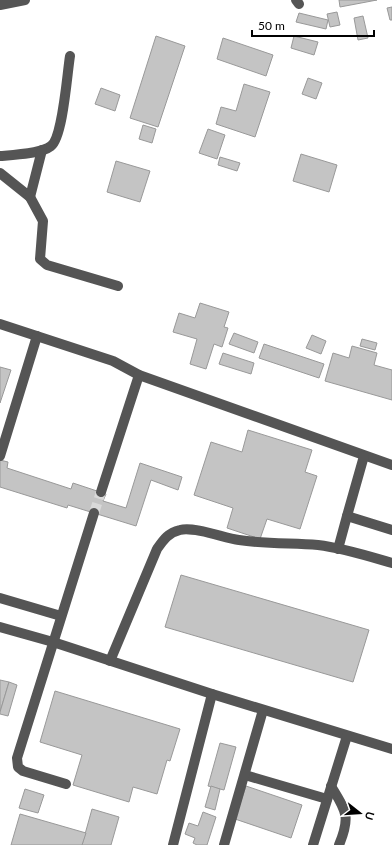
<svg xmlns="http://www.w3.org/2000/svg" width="392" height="845" viewBox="0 0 392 845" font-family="Lato,sans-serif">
<rect width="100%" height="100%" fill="#fff"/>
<!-- building -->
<g fill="#c4c4c4" stroke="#999">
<polygon points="339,0 377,0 340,7"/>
<polygon points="392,7 392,20 390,20 387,8"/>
<polygon points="337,12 340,25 330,27 327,14"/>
<polygon points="299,13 328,20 326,29 296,22"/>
<polygon points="363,16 368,38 358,40 354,18"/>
<polygon points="156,36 185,46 158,127 130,118"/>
<polygon points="294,36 318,42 314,55 291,48"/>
<polygon points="223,38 273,55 266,76 217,59"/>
<polygon points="308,78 322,83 316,99 302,94"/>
<polygon points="244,84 270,92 255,137 216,124 221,107 236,111"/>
<polygon points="101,88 120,95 115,111 95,104"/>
<polygon points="143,125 156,129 152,143 139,139"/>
<polygon points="208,129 225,135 217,159 199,153"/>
<polygon points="301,154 337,165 329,192 293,181"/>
<polygon points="220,157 240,163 237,171 218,165"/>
<polygon points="116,161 150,171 140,202 107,192"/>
<polygon points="200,303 229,312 224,327 228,328 222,347 214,344 206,369 190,364 197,339 173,332 179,313 195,318"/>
<polygon points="234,333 258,342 254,353 229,344"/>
<polygon points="312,335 326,341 321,354 306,348"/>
<polygon points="362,339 377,343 375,350 360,346"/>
<polygon points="264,344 324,364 319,378 259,358"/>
<polygon points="352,346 377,353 374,365 392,370 392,400 325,381 333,353 349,358"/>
<polygon points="223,353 254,363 251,374 219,364"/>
<polygon points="0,367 11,370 0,403"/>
<polygon points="248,430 312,450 305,472 317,476 300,529 267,519 260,539 227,528 233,508 194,495 211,442 242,452"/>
<polygon points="0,460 8,462 7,468 71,489 73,483 106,494 103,501 126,508 140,463 182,477 178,490 151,480 136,526 68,505 67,508 0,487"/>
<polygon points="181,575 369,630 353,682 165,627"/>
<polygon points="0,680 9,682 0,712"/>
<polygon points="9,682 17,685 8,716 0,714 0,712"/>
<polygon points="55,691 180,729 170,761 167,760 157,794 133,787 129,802 73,785 82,755 40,742"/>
<polygon points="220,743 236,747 224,790 208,786"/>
<polygon points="211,786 220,789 215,810 205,807"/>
<polygon points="246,786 302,805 291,838 235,819"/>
<polygon points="25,789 44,795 38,813 19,808"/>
<polygon points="92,809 119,817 111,845 82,845"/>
<polygon points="203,812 216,817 207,845 197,845 193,843 195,838 185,834 189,823 198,826"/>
<polygon points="20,814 86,833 82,845 11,845"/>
</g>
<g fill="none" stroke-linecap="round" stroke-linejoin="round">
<!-- minor-tunnel -->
<polyline stroke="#d9d9d9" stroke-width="10" stroke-dasharray="10 5" stroke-linecap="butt" points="94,513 101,492"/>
<!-- minor -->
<g stroke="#555" stroke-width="10">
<polyline points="296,0 299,4"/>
<polyline points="0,5 25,0"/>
<path d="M0,156C13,155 41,154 51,146C63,137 67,74 70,56"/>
<polyline points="0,173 30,197 42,150"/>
<polyline points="30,197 43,221 40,259 47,265 118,286"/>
<polyline points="0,324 113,361 139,375 392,465"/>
<polyline points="0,456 37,336"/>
<polyline points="364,456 347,516 392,530"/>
<polyline points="101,492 139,375"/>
<polyline points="338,549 347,516"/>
<polyline points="0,598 61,616"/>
<polyline points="0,627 53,642 212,694 392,749"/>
<path d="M110,661L157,549C164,539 168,533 180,530C194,526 224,538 239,540C266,544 291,543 318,545C343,548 368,556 392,563"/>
<polyline points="245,775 327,799"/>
<polyline points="66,784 23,771 18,767 17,758 94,513"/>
<path d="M331,786C346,811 351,816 339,845"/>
<polyline points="173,845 212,694"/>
<polyline points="224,845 263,710"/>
<polyline points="313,845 347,736"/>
</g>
</g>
<!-- north arrow -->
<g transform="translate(360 813) rotate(107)" stroke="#ffffff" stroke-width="3" paint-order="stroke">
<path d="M0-3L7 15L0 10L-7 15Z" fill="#000000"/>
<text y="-6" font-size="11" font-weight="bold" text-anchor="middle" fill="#000000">U</text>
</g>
<!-- scale -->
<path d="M252 30v6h122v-6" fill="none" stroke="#000000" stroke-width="2"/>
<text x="258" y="30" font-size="12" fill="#000000" stroke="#ffffff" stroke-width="3" paint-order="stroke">50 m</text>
</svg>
